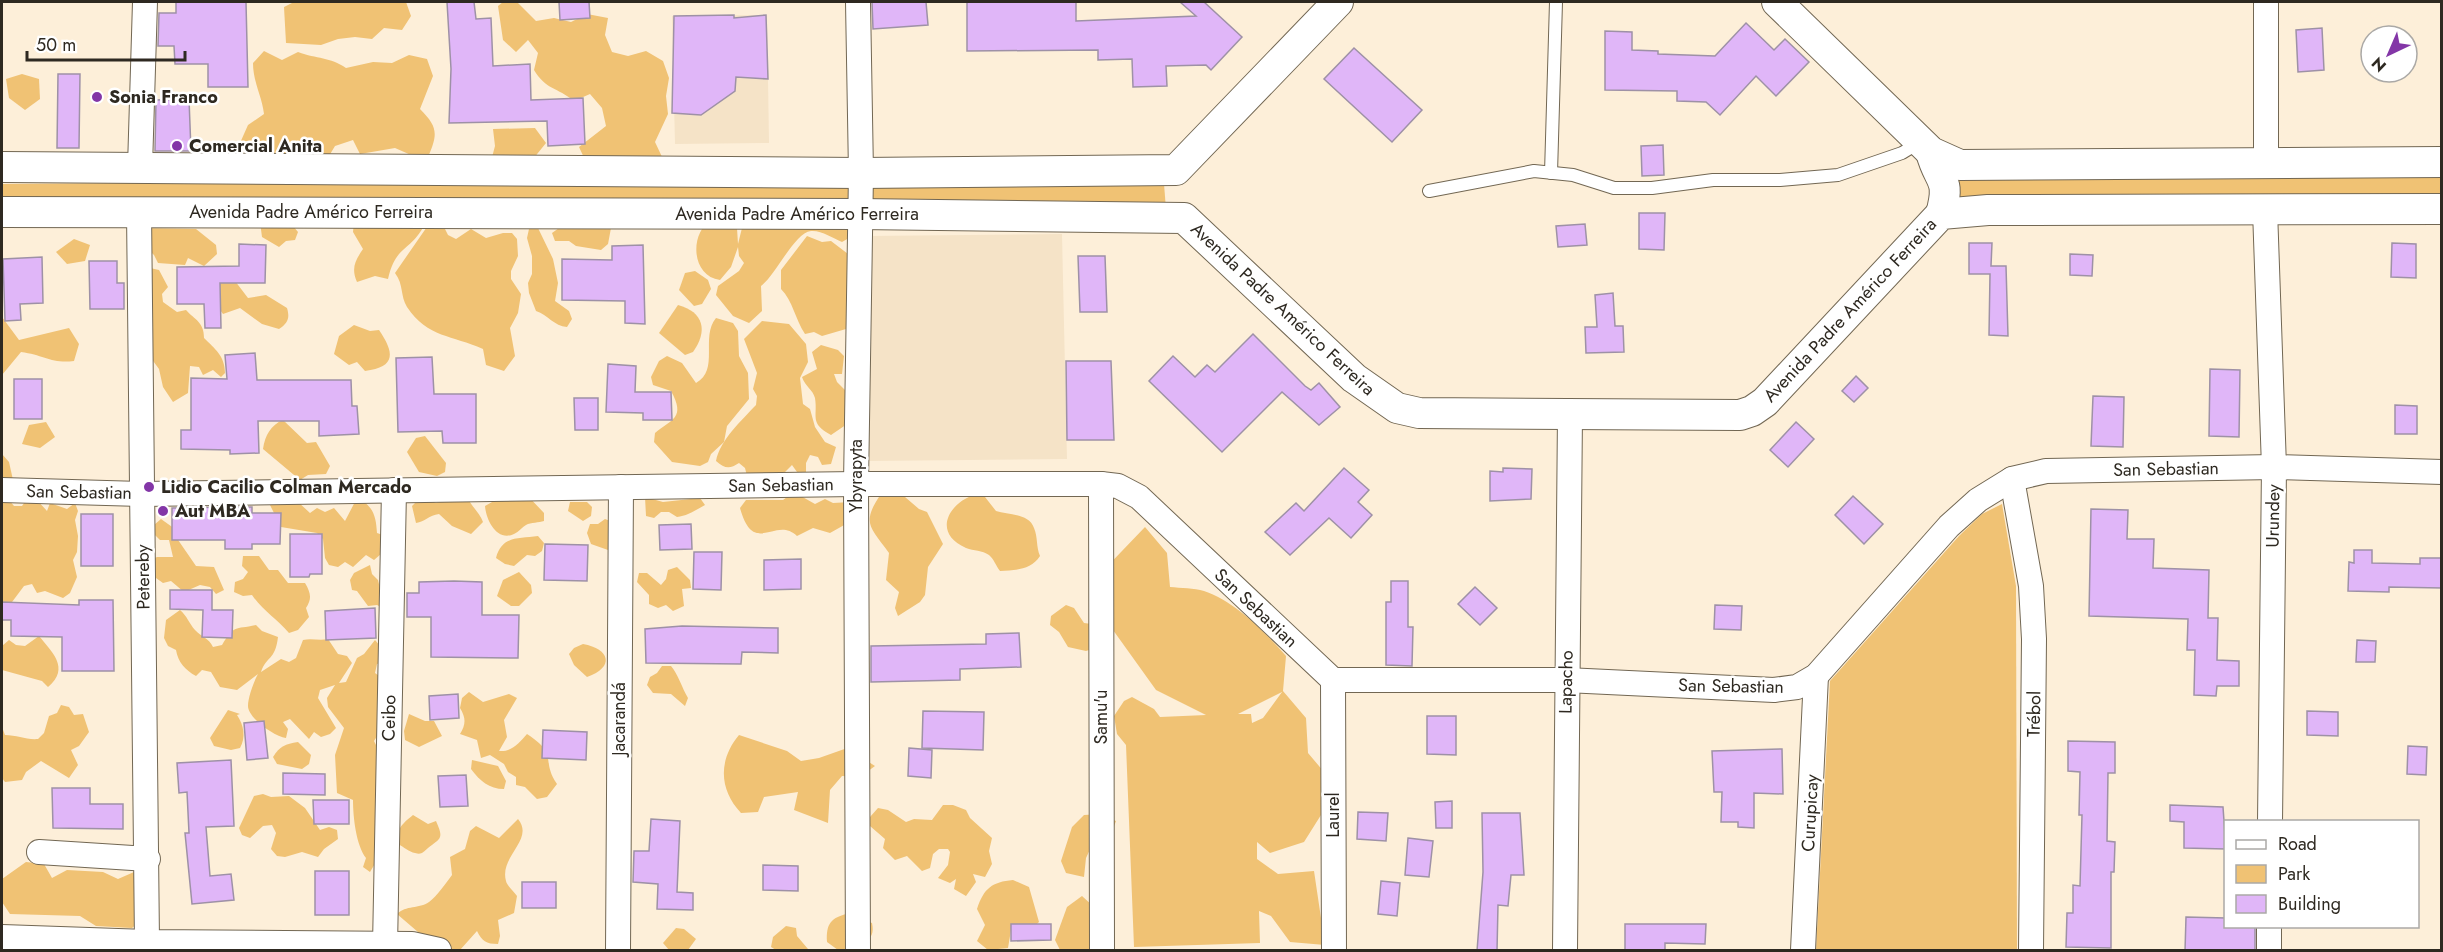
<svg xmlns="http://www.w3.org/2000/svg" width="2443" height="952" font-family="Jost,sans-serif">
<rect width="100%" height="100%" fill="#fdefd9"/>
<g fill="#f5e3c7">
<path d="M767 15 769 143 675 144 672 16Z"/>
<path d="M1062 234 1067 459 867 461 868 236Z"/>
</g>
<g fill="#f0c274" fill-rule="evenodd">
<path d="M294 2H406L411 16 402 30 384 28 372 39 355 37 338 39 321 45 286 43 284 7Z"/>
<path d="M503 2H517L536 21 554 18 571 22 587 14 608 18 605 35 612 52 628 56 646 51 663 61 669 78 666 96 668 114 655 142 663 159 586 162 579 147 606 126 602 108 590 94 574 101C557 87 546 90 534 70L538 53 528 40 516 52 503 40 498 6Z"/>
<path d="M264 51 282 60 298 52C317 59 330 57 346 68L373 62 392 63 409 55 427 59 433 76 420 109C438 127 438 134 428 157L411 155 395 148 360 154 353 140 335 146 326 161 272 167 240 143 248 125 264 114C262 96 253 82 253 63Z"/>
<path d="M22 74 39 79 40 99 25 110 9 98 6 79Z"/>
<path d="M535 128 546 143 525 169 491 161 495 146 493 129Z"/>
<path d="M2441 168V217L1963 216 1949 177Z"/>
<path d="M846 177 856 184 858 202 854 212 843 216 850 220 849 238 842 242C833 238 821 230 811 231 794 233 776 275 761 286L762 311 749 323 733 316 716 295 718 286 739 271 744 263 739 256 738 247 731 267 720 280C691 276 689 233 712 219L737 228 738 244 742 228 748 222 792 223 799 218 817 220 841 215 601 218 611 228 608 244 601 250 576 246 569 241H555L552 233 559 228 563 218 423 220 425 224C410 253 396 244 388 279L375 276 357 282C351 268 355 261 363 249L353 232 354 221H289L298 232 295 240 286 241 279 247 262 237 260 222 2 225V184Z"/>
<path d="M866 183 1164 184 1166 209H872Z"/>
<path d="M431 221 436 228 444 227 448 235 456 239 471 229 486 238 503 233H512L517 239 518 256 511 271V279L521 294 518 313 510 328 515 356 504 371 486 365 483 349C452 335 428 338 407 307 400 296 404 285 395 273Z"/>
<path d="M142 228 196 229 216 245 217 254 204 266 188 258 185 265 158 263 154 255 141 242Z"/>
<path d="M538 228 553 259 558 283 555 301 569 311 572 319 567 327C554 326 548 315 536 311L529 293 528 283 532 274V256L527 238 529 229Z"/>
<path d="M807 236 822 242 831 241 852 257 846 329 822 336 814 332 805 334C795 319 793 301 781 289V270Z"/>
<path d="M74 239 90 245 85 261 67 264 56 252Z"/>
<path d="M150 268 159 270 168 287 162 294 163 302 177 312 186 310C195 320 204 322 204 338 215 349 225 356 225 373L221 377 213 370 203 375 199 367 190 366 188 393 173 402 163 387 159 369 148 354Z"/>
<path d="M217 270 232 277 248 298 266 295 287 308C290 318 288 323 279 329L262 324 240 308 223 314 212 299Z"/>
<path d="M695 271 708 280 711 289 702 304 694 306 679 290 685 273Z"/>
<path d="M678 305C704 312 708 331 693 352L685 355 659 333Z"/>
<path d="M2 317 19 340 69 328 79 344 74 361C52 364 44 355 21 352L2 375Z"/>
<path d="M716 318 733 323 738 331 739 356 748 373 749 399 727 426 724 442 711 454 708 462 700 466 672 462 654 442 655 433C672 419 686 418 671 391L653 385 651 377 659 361 667 356 682 363 696 383C720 370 700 337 716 318Z"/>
<path d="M762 321 789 324 806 344 808 362 800 378 803 404 810 409 815 427 825 442 836 447 831 464 822 465 818 457 810 455 806 463V472H797L792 465 780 477 772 473 747 476 745 468 739 463C730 469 725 469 716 461 720 440 742 420 756 405L757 396 753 389 757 373 744 339Z"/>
<path d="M354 325 370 331 379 330C394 352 397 367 365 371L357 362 349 365 334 354 339 336Z"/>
<path d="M821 345 838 350 844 356 842 374H834L837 382 849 394 853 420 831 435C809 423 818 417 815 398 813 390 805 386 802 377L817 369 812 352Z"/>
<path d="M283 420 307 443 316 442 330 466 326 474 308 475 300 480 263 449C265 435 271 425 283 420Z"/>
<path d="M46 422 55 437 40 448 22 444 29 425Z"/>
<path d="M425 436 446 463 445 472 437 476 419 472 407 452 416 438Z"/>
<path d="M2 454 9 462 13 480H2Z"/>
<path d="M898 491 919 509 927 512 943 544 928 567 925 595 920 602 898 616 895 608 899 592 886 580 889 553C870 527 861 523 881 494Z"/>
<path d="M508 493 526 494 544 513V521C539 523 531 522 526 525 522 527 519 532 514 534 497 542 486 520 485 506Z"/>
<path d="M466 494C470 506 479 511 483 522L471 534 452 526 439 514C429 515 425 522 416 523L412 506 419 499H427L436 503Z"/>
<path d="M976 494 985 497 996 511C1008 515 1029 513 1034 528 1038 537 1036 547 1040 556 1031 570 1016 570 1000 571 996 566 994 559 989 555 982 550 974 551 966 548 932 533 948 503 976 494Z"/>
<path d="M790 495H799L815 504 825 499 833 503 851 502 846 524 830 533 813 528 797 536C775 515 754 558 740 508L746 500H783Z"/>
<path d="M645 497 663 502 700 498 705 505C696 510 687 516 677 517L669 512H661L654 518 646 516Z"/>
<path d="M357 498C374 506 376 517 377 533L386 536 381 554 374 560 366 555 353 567 345 562 338 567 329 565 325 558 323 539 317 533 281 527 269 503 297 501 310 513 317 508 325 512 334 508 345 521Z"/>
<path d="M8 499 14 506H22L27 499H36L47 511 50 503 67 509 75 503 78 511 75 520 78 536 77 552 73 560 77 577 70 593 63 598 45 591 37 593 32 584 24 586 9 606 2 603V502Z"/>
<path d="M570 502H587L592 507 591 516 583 521 568 511Z"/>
<path d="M2002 504 2016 586 2017 950H1816L1830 681 1959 536 1982 514Z"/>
<path d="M161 519 175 529 176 537 196 566 214 567 224 590 216 594 210 587 200 585 184 592 171 581 163 583 156 578 149 561 157 557H173L169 540H160L154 534V525Z"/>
<path d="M605 519 613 522 614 545 608 550 591 544 587 533 590 524H598Z"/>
<path d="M1145 527 1167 553 1170 587C1181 588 1194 588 1204 591 1236 602 1264 631 1286 656L1283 691 1306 718 1308 753 1330 779 1321 815 1304 842 1270 853 1257 842V859L1278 874 1314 871 1325 945 1290 942 1271 916 1259 911 1260 943 1134 947 1126 745 1117 734 1114 716 1124 701 1132 697 1154 709 1160 717 1206 715 1156 690 1113 630 1098 576ZM1282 692 1263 718 1252 723 1251 714H1238Z"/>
<path d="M538 536 544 543 542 551 535 556 527 555 514 566 505 564 496 558C502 535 519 539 538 536Z"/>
<path d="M243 556H259L269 570H278L288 583H305C311 593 312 599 306 608L309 617 298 630 289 633C277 619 262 610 252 595L243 596 234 592 235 582 243 579 248 572 242 566Z"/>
<path d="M370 565 372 574 378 580 385 609 377 605 368 606 357 591 352 590 350 580 354 573Z"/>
<path d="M677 567 690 580 691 588 682 589 684 606 673 611 666 605 658 608 649 604V595L637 582 639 573H647L661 585 666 579 668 570Z"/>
<path d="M519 572 531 585 532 593 519 606H511L497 596 503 580Z"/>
<path d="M1066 605 1074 608 1084 623 1092 624 1095 648 1086 651 1068 647 1059 632 1050 625 1051 616Z"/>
<path d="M180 610C187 616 189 623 195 630 201 637 209 638 213 647L222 645C235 624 234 630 256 625L262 631 278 637C275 661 267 655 261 672L281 659 289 662 296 658 303 640C312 638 319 641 328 639L338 654 347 656 352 663 339 683 346 682 357 658 364 654 375 640 386 653 385 662 377 664 375 673 382 678 383 727 374 741 378 749 381 813 375 820 379 857 370 872 363 867 366 858C356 845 353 817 353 800L337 793 335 755 344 728 328 707 327 698 335 685 320 690 318 698 336 728 330 734 321 737 314 732 309 739 290 719 283 722 288 729 286 738C274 736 248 718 248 706 248 697 254 681 258 674L237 690 220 687 211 672 202 670 196 676C185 670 178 662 176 650L168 646 164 638 166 620Z"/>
<path d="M39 636C51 651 71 668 48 687L42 681 2 670V646L9 640 16 645 25 646Z"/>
<path d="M583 644C610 649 615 667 587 677L574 665 569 654 574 648Z"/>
<path d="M662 666H671C678 674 682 688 688 698L685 706 671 694 653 693 647 685 650 677 657 673Z"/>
<path d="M469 692 483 702 509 694 517 698 504 720 507 737 499 751C512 752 519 743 527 734 560 756 540 759 557 784L547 797 537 799 525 787 516 785V777L508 772 504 764 490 755 481 758 477 740 460 734C466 724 466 718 460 708L462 698Z"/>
<path d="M61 705 69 707 74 715 83 714 89 732 79 746 71 750 78 765 69 778 41 761 26 772 22 780 5 782 2 778V727L5 735C17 735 26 740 38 739L44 733 49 716 57 713Z"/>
<path d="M228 710 240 714 237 715C244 725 246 738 240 748L231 750 214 746 210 738Z"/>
<path d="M409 714 425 721H434L442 736 419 747 405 740 404 731Z"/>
<path d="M739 735 787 751 801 761 819 758 853 746 864 759 875 766 860 777 842 776 830 790 828 823 794 810 798 792 764 797 758 812 741 813C719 790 718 760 739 735Z"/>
<path d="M298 742 311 755 309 764 302 769 277 764 273 757C280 746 285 744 298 742Z"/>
<path d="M472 760 498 766 506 781 504 789C489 789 480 781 471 769Z"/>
<path d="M263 794 271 797 289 796 305 808 320 830 329 827 337 830 338 839 324 849 318 857 302 852 285 857 277 856 271 849 276 833 272 825 263 826 250 838 242 835 239 828 254 796Z"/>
<path d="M943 805H953L966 810 970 818 992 838 989 851 992 864 985 877 973 874 976 882 966 896 954 889 956 879 950 883 938 878 948 865 950 852 948 849H939L933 854 930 868 922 871 907 856 895 860 883 848 885 839 870 826V817L878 808 888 810 906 822 914 819 932 820Z"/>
<path d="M1101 814 1116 821 1110 837 1093 843 1086 858 1084 877 1066 873 1061 861 1072 827 1084 815Z"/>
<path d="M413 815 428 824 436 821C444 839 441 838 428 848 423 852 422 855 415 853 409 852 404 847 398 844 395 830 402 824 413 815Z"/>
<path d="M518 819C535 840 499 856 506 881 507 886 514 891 517 896L514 913 498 920 500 936 498 944C486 944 482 941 477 931L460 950H439L397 914C406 905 419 909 429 902 437 896 446 883 452 875L450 857 465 849 470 831 476 826 499 838Z"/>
<path d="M26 862 44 864 52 878 67 870 103 872 118 879 134 872 144 918 132 928 96 926 80 916 10 914 2 902V879Z"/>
<path d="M1013 880 1029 887 1039 922 1027 933 1011 930 1008 948 988 950 977 941 985 925 977 909C984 888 992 882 1013 880Z"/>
<path d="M1082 896 1094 907 1096 947 1085 950H1060L1055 940 1067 907Z"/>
<path d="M849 913 872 923C874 933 872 938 863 944V950H838L827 942C826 923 831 918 849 913Z"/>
<path d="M786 926 796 928 797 936 808 949 776 950 771 947 773 937Z"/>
<path d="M676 928 684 929 696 939 688 950H669L663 943Z"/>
</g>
<g fill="#e0b6f8" stroke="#9e91a6" stroke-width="1.5">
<path d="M176 2H246L248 87H208V64H175L174 46H158L159 13H176Z"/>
<path d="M447 2H474L476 19 491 18 493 66 530 64 531 100 583 98 585 144 548 146 547 121 449 123 451 69Z"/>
<path d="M559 2H589L590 18 560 20Z"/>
<path d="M872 2H926L928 25 873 29Z"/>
<path d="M967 2H1076V21L1196 16 1180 2H1204L1242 37 1211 70 1206 65 1166 66 1167 86 1133 87 1132 59 1098 60V50L967 51Z"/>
<path d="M734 15V18L766 15 768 79 736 77 735 91 701 115 672 113 674 16Z"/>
<path d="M1746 23 1774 50 1785 39 1809 62 1776 96 1756 76 1720 115 1706 102 1677 101V91L1605 90V31L1632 32V50L1658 51V54L1715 56Z"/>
<path d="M2322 28 2324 70 2298 72 2296 30Z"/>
<path d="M1354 48 1422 110 1392 142 1324 79Z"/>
<path d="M58 74H80L79 148H57Z"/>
<path d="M189 99 191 151H155L156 100Z"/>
<path d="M1663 145 1664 175 1642 176 1641 146Z"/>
<path d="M1639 213H1665L1664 250 1639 249Z"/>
<path d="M1585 224 1587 245 1558 247 1556 226Z"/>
<path d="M1969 243H1992L1991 266H2006L2008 336 1989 335 1990 274H1969Z"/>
<path d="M2392 243 2416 244V278L2391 277Z"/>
<path d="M239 244 266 245 265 283H220L221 328H205L204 304H177V267L239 266Z"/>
<path d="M643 245 645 324 625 323V301L562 300V259L612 260V246Z"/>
<path d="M2070 254 2093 255 2092 276 2070 275Z"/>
<path d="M1078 256H1105L1107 312H1080Z"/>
<path d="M42 257 43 303 20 304 21 320 5 321 3 259Z"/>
<path d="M89 261H117V283H124V309H90Z"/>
<path d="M1613 293 1615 326H1623L1624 352 1586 353 1585 327H1597L1595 295Z"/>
<path d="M1253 334 1305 386 1311 390 1319 383 1340 407 1319 425 1282 392 1222 452 1149 381 1173 356 1195 377 1207 365 1215 372Z"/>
<path d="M255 353 257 380H351L352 406H357L359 434 319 436V421H258L259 453 230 454V450L181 449V430H191V378L227 379 225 355Z"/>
<path d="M432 357 434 394H476V443H443L442 431 398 432 396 358Z"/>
<path d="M1066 361H1111L1114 440H1067Z"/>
<path d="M608 364 636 366 635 392H671L672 420H643V413L606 412Z"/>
<path d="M2210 369 2240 370 2239 437 2209 436Z"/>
<path d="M1856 376 1868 388 1854 402 1842 391Z"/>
<rect x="14" y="379" width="28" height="40"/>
<path d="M2093 396 2124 397 2123 447 2091 446Z"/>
<path d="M574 398H598V430H575Z"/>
<path d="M2395 405 2417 406V434H2395Z"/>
<path d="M1796 422 1814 439 1788 467 1770 450Z"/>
<path d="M1344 468 1369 490 1358 502 1372 515 1351 538 1329 518 1290 555 1265 532 1296 503 1304 511Z"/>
<path d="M1503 468 1532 469 1531 499 1490 501V471L1503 472Z"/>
<path d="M1853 496 1883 524 1864 544 1835 515Z"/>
<path d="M231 507H252V513H281L280 544H252V549H225V540H172V508Z"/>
<path d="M2091 509 2128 510 2127 539H2154L2153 568 2209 570 2208 618H2218L2217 660 2239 661V686H2217L2216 696 2194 695 2195 650H2187L2188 619 2089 616Z"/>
<rect x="81" y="514" width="32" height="52"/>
<path d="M691 524 692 549 660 550 659 525Z"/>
<path d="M290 534H322V574H310L309 577H290Z"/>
<path d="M545 544 588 545 587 581 544 580Z"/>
<path d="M2354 550H2372V563L2420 564V558H2442V588L2389 587V592L2348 591 2349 562 2354 563Z"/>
<path d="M694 552H722L721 590 693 589Z"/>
<path d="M801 559V589L764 590V560Z"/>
<path d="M454 581 482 582V615H519L518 658 431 657V617H407V593H419V582Z"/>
<path d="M1391 581H1408V627H1413L1412 666 1386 665V602H1391Z"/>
<path d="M1475 587 1497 608 1480 625 1458 604Z"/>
<path d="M170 590H212V610H233L232 638 202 637 203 610 170 609Z"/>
<path d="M79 600H113L114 671H62V637L11 636V620H2V602L79 605Z"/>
<path d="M1715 605 1742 606 1741 630 1714 629Z"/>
<path d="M375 608 376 638 326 640 325 611Z"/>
<path d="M682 626 778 628V653L742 652 741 664 646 663 645 629Z"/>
<path d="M1019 633 1021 667 960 669V680L871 682V646L986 644V634Z"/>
<path d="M2357 640 2376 641 2375 662H2356Z"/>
<path d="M458 694 459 718 430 720 429 696Z"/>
<path d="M923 711 984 712 983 750 922 748Z"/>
<path d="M2307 711 2338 712V736L2307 735Z"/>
<path d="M1427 716H1456V755L1427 754Z"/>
<path d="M264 721 268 758 247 760 244 723Z"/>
<path d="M543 730 587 732 586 760 542 758Z"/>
<path d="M2068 741 2115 742V773H2108L2107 841 2115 842 2114 872H2111V948L2066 947 2067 913H2073V885L2080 886 2082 815H2079L2080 772 2068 771Z"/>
<path d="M2408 746 2427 747 2426 775 2407 774Z"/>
<path d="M909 748 932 750 931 778 908 776Z"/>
<path d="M1782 749 1783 794 1754 793V828L1738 827V822H1721L1722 792H1714L1712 751Z"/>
<path d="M231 760 234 826 206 827 210 876 231 874 234 900 192 904 185 833H189L187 792 179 793 177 763Z"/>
<path d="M283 773 325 774V795L283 794Z"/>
<path d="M466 775 468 806 440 807 438 776Z"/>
<path d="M52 788H90V804H123V829L53 828Z"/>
<path d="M313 800H349V824H314Z"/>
<path d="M1452 801V828H1436L1435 802Z"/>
<path d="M2170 805 2223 807 2226 849 2184 848V822L2170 821Z"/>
<path d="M1358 812 1388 813 1386 841 1357 839Z"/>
<path d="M1482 813H1520L1524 875H1511L1508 906 1498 905 1497 951H1477L1483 872Z"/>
<path d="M651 819 680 821 677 892 693 893V910L657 909 658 884 633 882 634 851H649Z"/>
<path d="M1408 838 1433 841 1429 877 1405 875Z"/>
<path d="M763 865 798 866V891L763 890Z"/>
<rect x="315" y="871" width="34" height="44"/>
<path d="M1381 881 1400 883 1397 916 1378 914Z"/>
<rect x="522" y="882" width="34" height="26"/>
<path d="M2186 917 2226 918V927H2255V951H2185Z"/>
<path d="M1011 924H1051V940L1011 941Z"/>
<path d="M1625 924H1706L1705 944 1665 943V951H1625Z"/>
</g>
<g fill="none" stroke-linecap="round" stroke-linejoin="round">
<defs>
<g id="service">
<path d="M1551 173 1556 2"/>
<path d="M1429 191 1534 171 1573 175 1614 188H1652L1713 180H1780L1838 175 1902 153 1920 142"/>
</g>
<g id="minor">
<path d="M858 2 861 173 856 484 858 950"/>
<path d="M2266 2V163"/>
<path d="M140 167 145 2"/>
<path d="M2265 210 2274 467 2270 822"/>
<path d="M139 212 147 942"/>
<path d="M2012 479 2031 586 2034 639 2031 950"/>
<path d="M1101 484 1102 950"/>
<path d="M2 490 141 494 856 484H1101L1118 486 1139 497 1333 680H1566L1774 690 1797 687 1816 676 1949 526 1978 500 2012 479 2046 471 2274 467 2442 472"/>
<path d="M1333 680 1334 950"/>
<path d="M39 852 148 859"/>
<path d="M2269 926V950"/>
<path d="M2 937 147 942 412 944 439 950"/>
<path d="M385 946 394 490"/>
<path d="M618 950 621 487"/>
<path d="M1565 950 1570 414"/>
<path d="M1803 950 1816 676"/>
</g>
<g id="tertiary">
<path d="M1777 2 1931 152 1960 165 2442 162"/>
<path d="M1931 152C1939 183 1951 177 1941 214"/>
<path d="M2 167 861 173 1176 170 1338 2"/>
<path d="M2 212 859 214 1184 218 1354 378 1397 408 1419 413 1740 415 1752 411 1765 402 1941 214 1988 210 2442 209"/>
</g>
</defs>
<use href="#service" stroke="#726753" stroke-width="14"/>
<use href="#minor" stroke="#726753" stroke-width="26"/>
<use href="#tertiary" stroke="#726753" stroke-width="32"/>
<use href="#service" stroke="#fff" stroke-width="12"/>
<use href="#minor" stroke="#fff" stroke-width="24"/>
<use href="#tertiary" stroke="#fff" stroke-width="30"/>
</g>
<g fill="#8336a7" stroke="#fff" stroke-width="2">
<circle cx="97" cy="97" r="6"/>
<circle cx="177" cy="146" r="6"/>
<circle cx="149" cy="487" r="6"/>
<circle cx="163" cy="511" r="6"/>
</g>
<g text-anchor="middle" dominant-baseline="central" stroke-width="5" stroke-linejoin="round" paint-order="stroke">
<g font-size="18" font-weight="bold" fill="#2e2921" stroke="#fff" text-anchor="start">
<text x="109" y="97">Sonia Franco</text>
<text x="189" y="146">Comercial Anita</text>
<text x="161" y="487">Lidio Cacilio Colman Mercado</text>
<text x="175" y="511">Aut MBA</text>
</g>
<g font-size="18" fill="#2e2921" stroke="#fff">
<text x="311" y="212">Avenida Padre Américo Ferreira</text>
<text x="797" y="214">Avenida Padre Américo Ferreira</text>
<text transform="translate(1283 309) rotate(43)">Avenida Padre Américo Ferreira</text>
<text transform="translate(1850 310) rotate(-47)">Avenida Padre Américo Ferreira</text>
<text transform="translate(2166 469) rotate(-1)">San Sebastian</text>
<text transform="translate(856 476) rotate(-90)">Ybyrapyta</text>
<text transform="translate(781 485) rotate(-1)">San Sebastian</text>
<text transform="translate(79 492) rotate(1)">San Sebastian</text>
<text transform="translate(2273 516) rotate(-89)">Urundey</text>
<text transform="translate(143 577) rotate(-91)">Petereby</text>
<text transform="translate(1256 608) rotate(43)">San Sebastian</text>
<text transform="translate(1566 682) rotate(-89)">Lapacho</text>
<text transform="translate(1731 686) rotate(1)">San Sebastian</text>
<text transform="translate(2034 714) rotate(-89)">Trébol</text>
<text transform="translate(1101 717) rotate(-90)">Samu'u</text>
<text transform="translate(389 718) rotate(-89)">Ceibo</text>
<text transform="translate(619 719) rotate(-90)">Jacarandá</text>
<text transform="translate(1810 813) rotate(-87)">Curupicay</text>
<text transform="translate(1333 815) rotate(-90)">Laurel</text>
</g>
</g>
<rect width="2443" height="952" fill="none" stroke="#2e2921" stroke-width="6"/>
<rect x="2224" y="820" width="195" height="108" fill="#ffffff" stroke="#aba9a6" stroke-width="1.5"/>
<rect x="2236" y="840" width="30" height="9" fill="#ffffff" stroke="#aba9a6" stroke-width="1.5"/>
<text x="2278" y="850" font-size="18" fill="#2e2921">Road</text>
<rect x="2236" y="865" width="30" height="18" fill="#f0c274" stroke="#aba9a6" stroke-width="1.5"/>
<text x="2278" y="880" font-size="18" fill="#2e2921">Park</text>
<rect x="2236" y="895" width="30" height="18" fill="#e0b6f8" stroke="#aba9a6" stroke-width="1.5"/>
<text x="2278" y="910" font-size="18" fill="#2e2921">Building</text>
<g transform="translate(2389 54) rotate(224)"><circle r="28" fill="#ffffff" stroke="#aba9a6" stroke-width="1.5"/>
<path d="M0-4.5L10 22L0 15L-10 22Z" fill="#8336a7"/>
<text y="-9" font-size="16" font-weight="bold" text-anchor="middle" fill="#2e2921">N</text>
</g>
<path d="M27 51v9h158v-9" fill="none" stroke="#2e2921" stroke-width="3"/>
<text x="36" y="51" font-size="18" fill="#2e2921" stroke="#ffffff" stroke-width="4.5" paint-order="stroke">50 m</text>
</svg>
